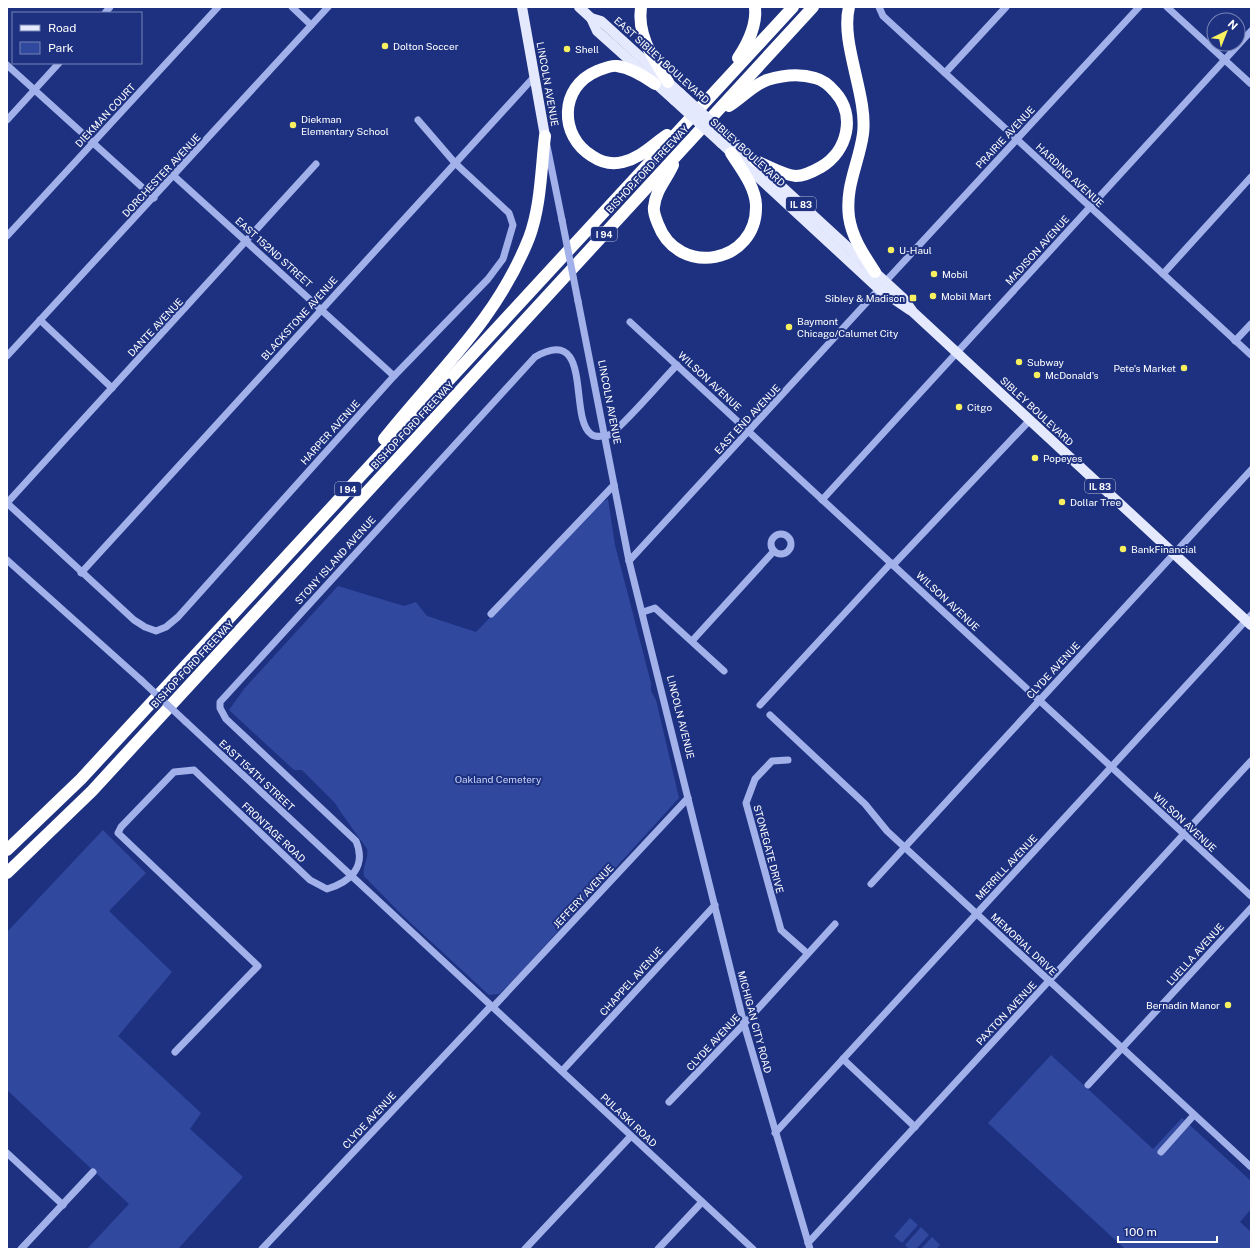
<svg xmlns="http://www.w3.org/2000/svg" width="1258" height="1256" font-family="'Public Sans',sans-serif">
<rect width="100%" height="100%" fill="#1d3180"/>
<g fill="#31489f">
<path d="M608 499 615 545 651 683V691L656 700 679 798 518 975 499 994 489 995 401 914 364 876C362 866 369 859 367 849L340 811 335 803 302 770H294L229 710 244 689 338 586 404 606 416 602 427 616 476 632 600 503Z"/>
<path d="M103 830 146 873 109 911 172 972 118 1036 201 1113 190 1129 243 1177 178 1249H87L129 1204 7 1090V932Z"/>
<path d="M1051 1055 1153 1149 1182 1118 1251 1181V1209L1240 1222 1251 1232V1249H1125L988 1123Z"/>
<path d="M910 1218 918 1225 902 1243 894 1236Z"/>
<path d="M921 1227 929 1235 916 1249H909L905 1245Z"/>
<path d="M932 1237 940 1245 936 1249H921Z"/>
</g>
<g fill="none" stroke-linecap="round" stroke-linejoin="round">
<g stroke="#a2b1e9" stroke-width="7">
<path d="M292 7 311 25"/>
<path d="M879 7 883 16 1251 355"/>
<path d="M1167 7 1251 84"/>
<path d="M105 13 110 7"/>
<path d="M7 65 154 198"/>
<path d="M945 73 1006 7"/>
<path d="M7 120 59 63"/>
<path d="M547 146 562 220"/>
<path d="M174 176 394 376"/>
<path d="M7 236 218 7"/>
<path d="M1163 274 1251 177"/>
<path d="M885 282 1139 7"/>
<path d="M578 301 629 561 744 1024 810 1249"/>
<path d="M40 320 112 388"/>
<path d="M630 322 1251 896"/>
<path d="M1235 341 1251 324"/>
<path d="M7 356 328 7"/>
<path d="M822 500 1251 31"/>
<path d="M7 503 134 620 145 627 156 631 166 627 178 617 394 376 488 279 503 259 513 225 509 213 455 163 418 120"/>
<path d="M7 503 316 164"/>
<circle cx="781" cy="544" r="10"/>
<path d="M7 560 141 680"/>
<path d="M629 561 879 289"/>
<path d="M893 565 1030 420"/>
<path d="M81 573 534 77"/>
<path d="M643 612 655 608 724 671"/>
<path d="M491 614 614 485"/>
<path d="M692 641 774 551"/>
<path d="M760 705 891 563"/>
<path d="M770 715 865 804 887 831 1251 1167"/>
<path d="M186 722 753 1249"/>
<path d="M788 760 772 761 755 779 746 803 781 930 807 953"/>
<path d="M871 884 1251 470"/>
<path d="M493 1007 688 798"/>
<path d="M175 1052 258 966 118 833 121 827 174 772 194 770 310 880 327 889C350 882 367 867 356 841L226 719 220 708V702L535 357C594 323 568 418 591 434 595 438 603 436 609 435 619 431 665 377 677 365"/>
<path d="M843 1059 915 1127"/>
<path d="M562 1071 715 905"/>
<path d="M1088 1085 1251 908"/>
<path d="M669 1102 744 1024 835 924"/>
<path d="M775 1133 1251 615"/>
<path d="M1161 1152 1194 1115"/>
<path d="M7 1153 63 1205"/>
<path d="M808 1243 1251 761"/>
<path d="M21 1249 93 1172"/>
<path d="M262 1249 491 1006"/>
<path d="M525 1249 631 1136"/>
<path d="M658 1249 702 1202"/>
</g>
<g stroke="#e5e9fe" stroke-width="10">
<path d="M522 7 545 136"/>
<path d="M579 7 591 18 601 21 680 93"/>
<path d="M591 18 597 31 674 100"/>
<path d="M727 136 903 298 913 312 1251 625"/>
<path d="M721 143 879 289 910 310"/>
</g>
<g stroke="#fff" stroke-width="12">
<path d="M641 7C637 36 653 58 668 82"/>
<path d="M849 7C840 43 868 96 863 134 859 163 845 186 849 217 852 238 864 255 875 272"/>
<path d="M738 58C748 43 757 26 755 7"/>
<path d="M655 84C644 76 631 68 617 66 610 65 603 69 597 71 559 87 559 136 592 156 601 162 612 165 623 162 642 157 652 145 667 135"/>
<path d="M729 106C742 98 753 85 767 80 783 75 799 73 815 78 823 80 830 86 835 92 856 115 848 151 821 167 814 171 804 176 796 176 782 175 768 165 755 161"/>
<path d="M673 165C667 179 655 191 654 207 653 212 656 219 658 224 678 278 758 264 756 205 755 186 741 169 731 153"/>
<path d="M384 439C438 371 496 321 529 238 541 206 541 169 545 136"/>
<path d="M7 850 81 779 793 7"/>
<path d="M7 873 92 791 813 7"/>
</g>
<g stroke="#a2b1e9" stroke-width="7">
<path d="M562 220 578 301"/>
<path d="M141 680 186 722"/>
</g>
<g stroke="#e5e9fe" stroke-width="10">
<path d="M680 93 727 136"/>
<path d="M674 100 721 143"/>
</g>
</g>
<g fill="#f9f060" stroke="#1d3180" stroke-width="1.5">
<circle cx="385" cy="46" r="4"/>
<circle cx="567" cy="49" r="4"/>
<circle cx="293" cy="125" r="4"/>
<circle cx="891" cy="250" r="4"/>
<circle cx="934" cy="274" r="4"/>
<circle cx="933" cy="296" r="4"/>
<rect x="909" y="294" width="8" height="8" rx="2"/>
<circle cx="789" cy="327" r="4"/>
<circle cx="1019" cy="362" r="4"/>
<circle cx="1184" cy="368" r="4"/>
<circle cx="1037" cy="375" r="4"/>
<circle cx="959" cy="407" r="4"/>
<circle cx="1035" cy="458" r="4"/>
<circle cx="1062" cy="502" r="4"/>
<circle cx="1123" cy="549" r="4"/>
<circle cx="1228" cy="1005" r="4"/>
</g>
<g text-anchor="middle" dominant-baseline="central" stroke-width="4" stroke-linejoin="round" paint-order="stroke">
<g fill="#1d3180" stroke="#bbc1d9" stroke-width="1">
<rect x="786" y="197" width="30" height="14" rx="3"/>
<rect x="591" y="227" width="26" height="14" rx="3"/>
<rect x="1085" y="479" width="30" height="14" rx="3"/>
<rect x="335" y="482" width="26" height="14" rx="3"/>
</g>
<g font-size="9" font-weight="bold" fill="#fff">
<text x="801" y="204">IL 83</text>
<text x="604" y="234">I 94</text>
<text x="1100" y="486">IL 83</text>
<text x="348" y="489">I 94</text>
</g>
<g font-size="10" fill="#fff" stroke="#1d3180" text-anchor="start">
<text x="393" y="46">Dolton Soccer</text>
<text x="575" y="49">Shell</text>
<text x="301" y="119">Diekman<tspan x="301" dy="12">Elementary School</tspan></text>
<text x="899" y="250">U-Haul</text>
<text x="942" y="274">Mobil</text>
<text x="941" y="296">Mobil Mart</text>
<text x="905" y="298" text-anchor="end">Sibley &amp; Madison</text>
<text x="797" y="321">Baymont<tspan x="797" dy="12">Chicago/Calumet City</tspan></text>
<text x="1027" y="362">Subway</text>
<text x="1176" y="368" text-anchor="end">Pete's Market</text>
<text x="1045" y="375">McDonald's</text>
<text x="967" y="407">Citgo</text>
<text x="1043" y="458">Popeyes</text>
<text x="1070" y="502">Dollar Tree</text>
<text x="1131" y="549">BankFinancial</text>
<text x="1220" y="1005" text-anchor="end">Bernadin Manor</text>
</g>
<g font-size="10" fill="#fff" stroke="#1d3180">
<text transform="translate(662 60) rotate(42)">EAST SIBLEY BOULEVARD</text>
<text transform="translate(548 84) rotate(80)">LINCOLN AVENUE</text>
<text transform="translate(105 115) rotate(-47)">DIEKMAN COURT</text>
<text transform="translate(1005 137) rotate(-47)">PRAIRIE AVENUE</text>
<text transform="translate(748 152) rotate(42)">SIBLEY BOULEVARD</text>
<text transform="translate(647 169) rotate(-47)">BISHOP FORD FREEWAY</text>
<text transform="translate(161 175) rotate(-47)">DORCHESTER AVENUE</text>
<text transform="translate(1070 175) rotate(43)">HARDING AVENUE</text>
<text transform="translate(1037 250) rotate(-48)">MADISON AVENUE</text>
<text transform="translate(274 252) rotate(42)">EAST 152ND STREET</text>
<text transform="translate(299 318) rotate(-48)">BLACKSTONE AVENUE</text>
<text transform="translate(155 327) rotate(-47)">DANTE AVENUE</text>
<text transform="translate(710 381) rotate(43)">WILSON AVENUE</text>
<text transform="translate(610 402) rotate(79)">LINCOLN AVENUE</text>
<text transform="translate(1037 411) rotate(43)">SIBLEY BOULEVARD</text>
<text transform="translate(747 419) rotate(-47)">EAST END AVENUE</text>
<text transform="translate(412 425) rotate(-47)">BISHOP FORD FREEWAY</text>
<text transform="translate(330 432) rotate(-48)">HARPER AVENUE</text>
<text transform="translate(335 560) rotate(-48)">STONY ISLAND AVENUE</text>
<text transform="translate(948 601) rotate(43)">WILSON AVENUE</text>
<text transform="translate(192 664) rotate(-47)">BISHOP FORD FREEWAY</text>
<text transform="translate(1053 670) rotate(-47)">CLYDE AVENUE</text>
<text transform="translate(681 717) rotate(76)">LINCOLN AVENUE</text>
<text transform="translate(257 775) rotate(43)">EAST 154TH STREET</text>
<text transform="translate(1185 822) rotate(43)">WILSON AVENUE</text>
<text transform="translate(274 832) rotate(43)">FRONTAGE ROAD</text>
<text transform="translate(769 849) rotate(75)">STONEGATE DRIVE</text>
<text transform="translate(1006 867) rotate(-47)">MERRILL AVENUE</text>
<text transform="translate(583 896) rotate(-47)">JEFFERY AVENUE</text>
<text transform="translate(1024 944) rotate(43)">MEMORIAL DRIVE</text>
<text transform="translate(1195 954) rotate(-48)">LUELLA AVENUE</text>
<text transform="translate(631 981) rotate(-48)">CHAPPEL AVENUE</text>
<text transform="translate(1006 1013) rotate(-47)">PAXTON AVENUE</text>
<text transform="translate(755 1022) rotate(75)">MICHIGAN CITY ROAD</text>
<text transform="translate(713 1042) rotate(-47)">CLYDE AVENUE</text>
<text transform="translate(369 1120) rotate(-47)">CLYDE AVENUE</text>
<text transform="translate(629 1120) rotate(43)">PULASKI ROAD</text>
</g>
<g font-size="10" fill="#c6d1f7" stroke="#1d3180">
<text x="498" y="779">Oakland Cemetery</text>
</g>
</g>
<rect width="1258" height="1256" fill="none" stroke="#ffffff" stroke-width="16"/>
<rect x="12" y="12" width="130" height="52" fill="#1d3180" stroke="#7783b3"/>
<rect x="20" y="25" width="20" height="6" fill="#e5e9fe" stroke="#7783b3"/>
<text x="48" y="32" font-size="12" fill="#ffffff">Road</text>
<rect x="20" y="42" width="20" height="12" fill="#31489f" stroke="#7783b3"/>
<text x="48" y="52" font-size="12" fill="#ffffff">Park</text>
<g transform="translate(1226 32) rotate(43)"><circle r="19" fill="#1d3180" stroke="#7783b3"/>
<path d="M0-3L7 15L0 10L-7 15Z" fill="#f9f060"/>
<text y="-6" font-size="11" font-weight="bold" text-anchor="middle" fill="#ffffff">N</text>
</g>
<path d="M1118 1236v6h99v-6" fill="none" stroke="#ffffff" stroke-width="2"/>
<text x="1124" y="1236" font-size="12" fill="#ffffff" stroke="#1d3180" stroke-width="3" paint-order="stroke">100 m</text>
</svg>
